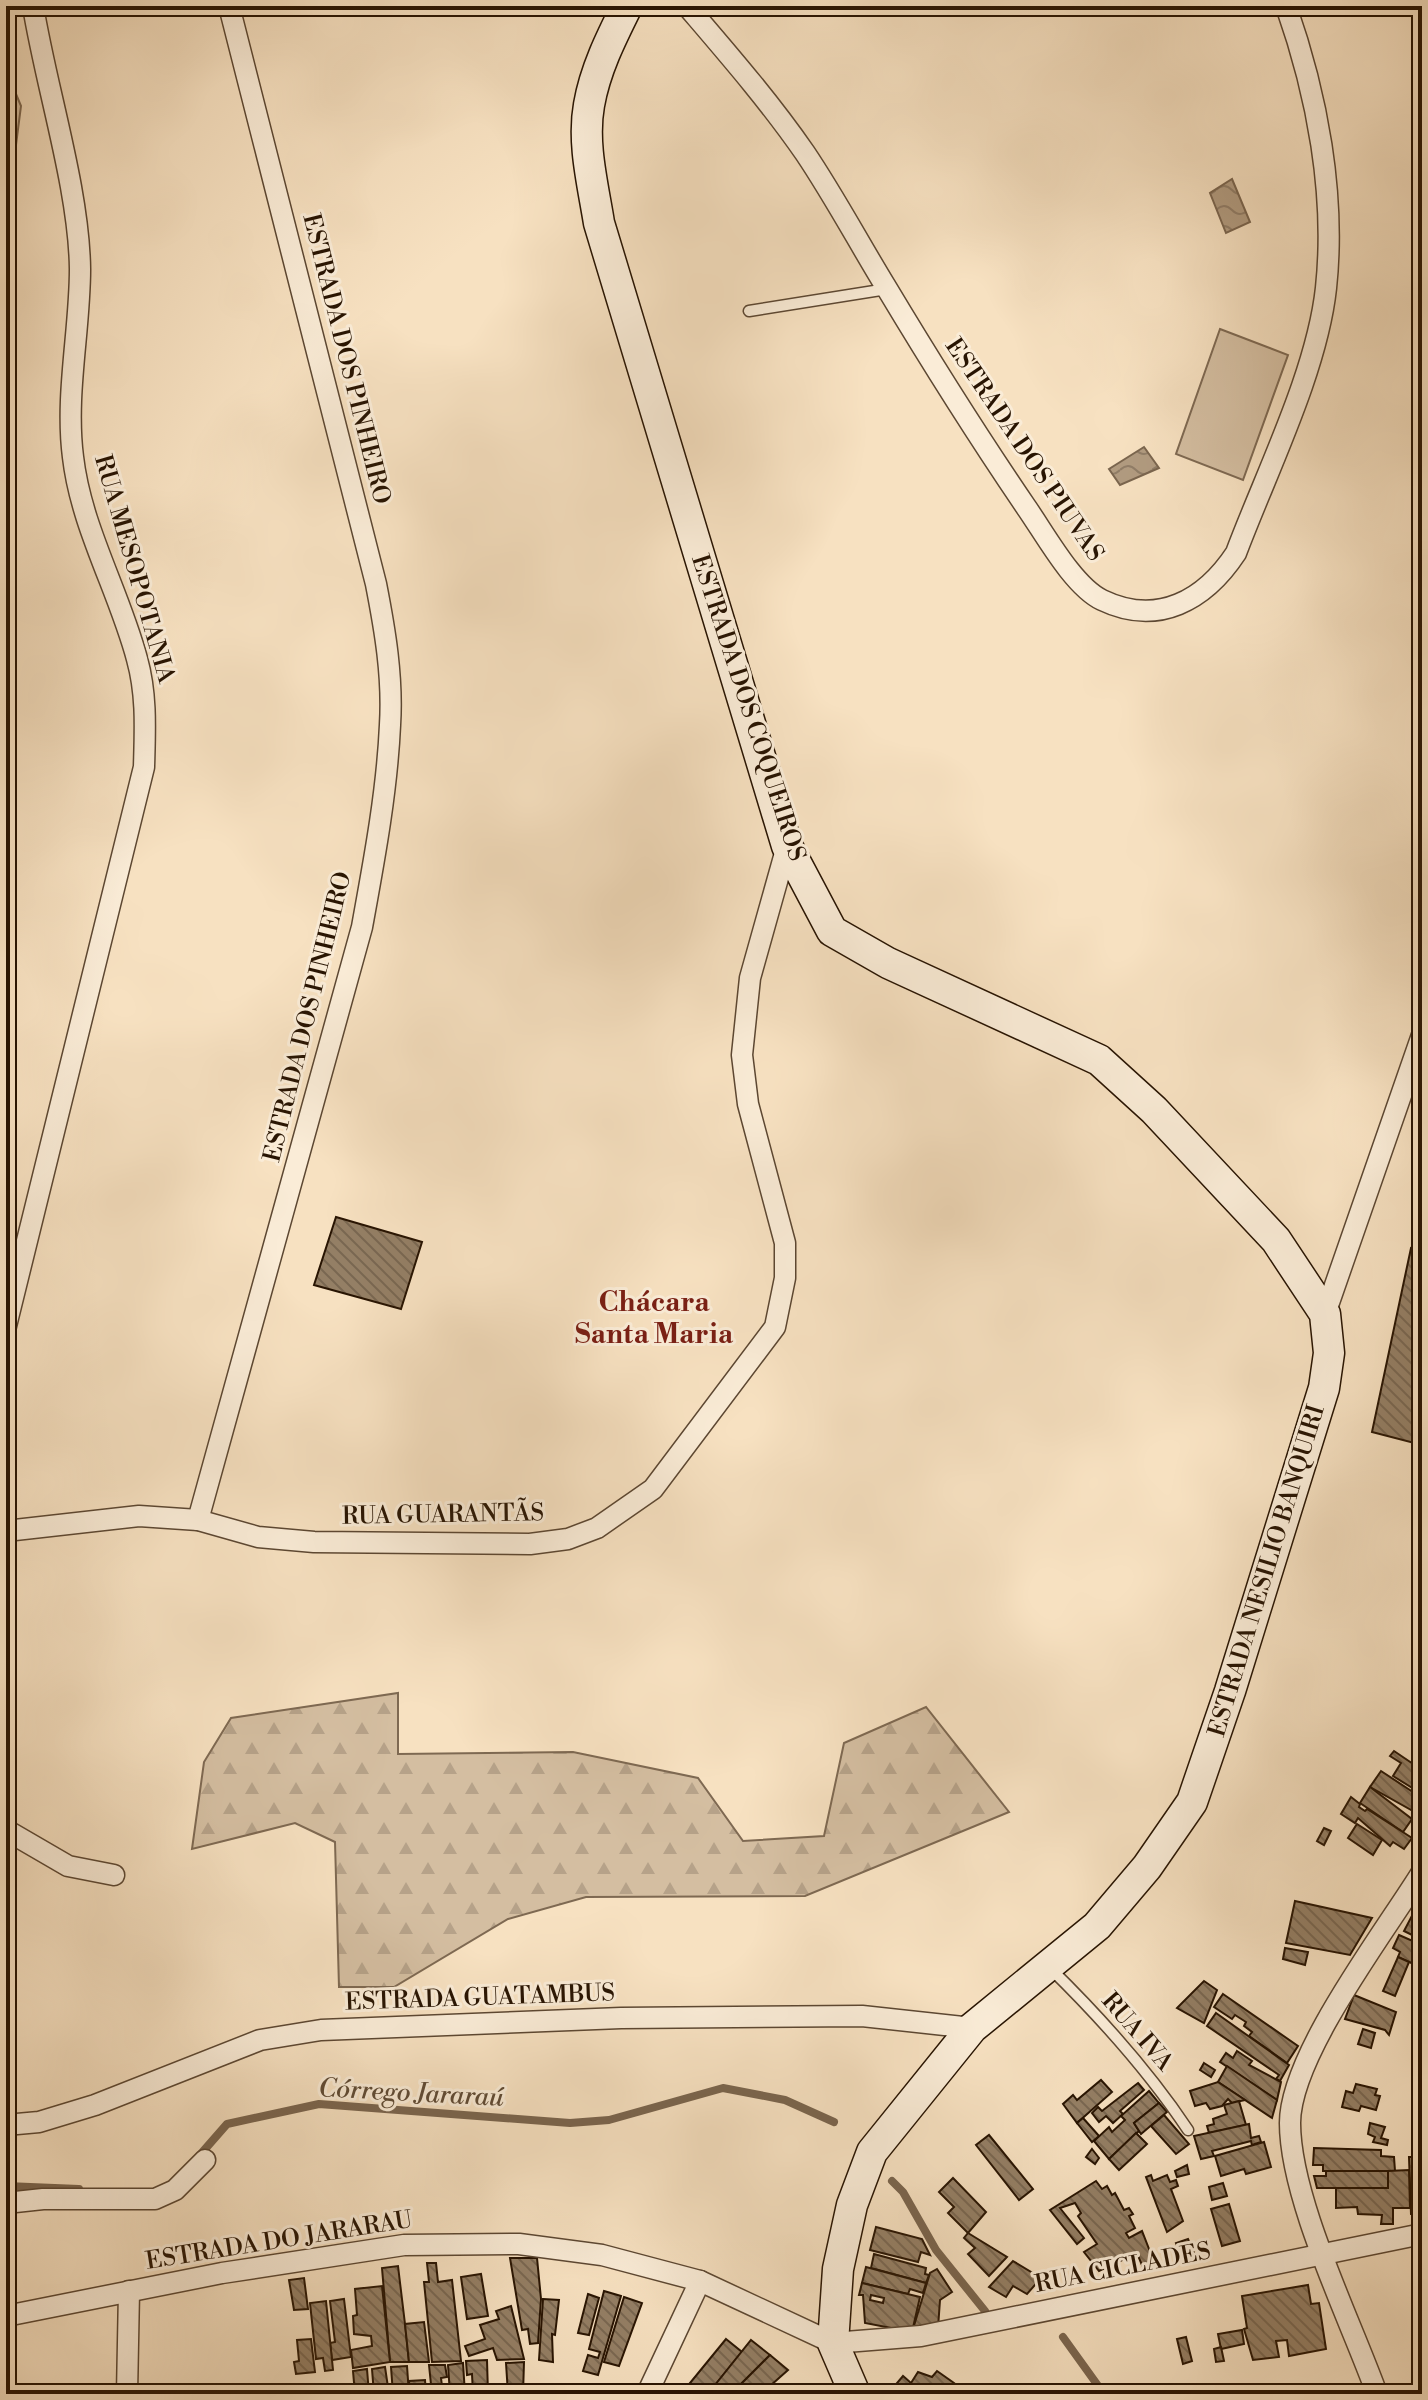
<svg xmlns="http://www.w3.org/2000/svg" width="1428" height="2400" font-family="'Libre Bodoni',serif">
<defs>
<pattern id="forest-firs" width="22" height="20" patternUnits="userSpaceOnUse" patternTransform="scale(2)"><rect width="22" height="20" fill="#d4bea1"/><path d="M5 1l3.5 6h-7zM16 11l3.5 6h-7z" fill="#b6a289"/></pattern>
<pattern id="water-waves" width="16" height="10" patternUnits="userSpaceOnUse" patternTransform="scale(2)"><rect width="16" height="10" fill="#b19b80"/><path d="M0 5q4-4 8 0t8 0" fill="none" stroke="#907d67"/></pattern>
<pattern id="building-back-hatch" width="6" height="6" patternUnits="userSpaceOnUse" patternTransform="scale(2)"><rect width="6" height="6" fill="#947f65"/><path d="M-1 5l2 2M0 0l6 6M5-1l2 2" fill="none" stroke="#796751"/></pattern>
</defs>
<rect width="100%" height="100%" fill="#f7e1c1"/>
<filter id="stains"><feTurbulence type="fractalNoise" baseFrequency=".0025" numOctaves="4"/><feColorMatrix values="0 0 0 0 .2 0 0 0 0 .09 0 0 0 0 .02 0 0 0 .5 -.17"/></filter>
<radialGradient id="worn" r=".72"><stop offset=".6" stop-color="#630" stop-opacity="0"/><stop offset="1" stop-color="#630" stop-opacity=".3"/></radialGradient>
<path fill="#d4bea1" stroke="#7e6952" stroke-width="2" d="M1220 329 1288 355 1243 480 1176 454Z"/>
<g fill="url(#forest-firs)" stroke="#7e6952" stroke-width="2">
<path d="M6 70 21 106 6 223Z"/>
<path d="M398 1693V1754L573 1752 698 1778 743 1841 824 1836 844 1743 926 1707 1009 1812 805 1896 586 1897 508 1919 394 1987H339L335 1842 295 1823 192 1849 204 1762 231 1718Z"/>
</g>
<g fill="url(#water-waves)" stroke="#7a654e" stroke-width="2">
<path d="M1232 179 1250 222 1226 233 1210 193Z"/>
<path d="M1144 447 1159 468 1120 485 1109 469Z"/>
</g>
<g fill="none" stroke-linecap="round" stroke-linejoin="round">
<g stroke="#7a654e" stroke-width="8">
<path d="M199 2156 227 2124 319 2104 570 2123 609 2120 723 2088 785 2100 834 2122"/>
<path d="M892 2181 903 2192 936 2250 985 2311"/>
<path d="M6 2186 79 2189"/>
<path d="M1063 2337 1104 2394"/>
</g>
</g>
<g fill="url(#building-back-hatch)" stroke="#281402" stroke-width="2" fill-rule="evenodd">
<path d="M336 1217 422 1242 401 1309 314 1285Z"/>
<path d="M1411 1248 1422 1252V1445L1372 1432Z"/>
<path d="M1394 1751 1422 1770V1794L1393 1776 1401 1763 1390 1756Z"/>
<path d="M1418 1751 1422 1754V1765L1413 1759Z"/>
<path d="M1381 1771 1422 1798V1816L1370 1787Z"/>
<path d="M1370 1787 1412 1819 1403 1832 1360 1803Z"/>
<path d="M1351 1797 1360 1804 1359 1807 1365 1811 1367 1809 1412 1838 1404 1849 1393 1842 1390 1846 1358 1818 1355 1823 1341 1814Z"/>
<path d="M1357 1824 1382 1840 1373 1855 1348 1838Z"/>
<path d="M1324 1828 1331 1831 1324 1845 1317 1841Z"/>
<path d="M1295 1901 1372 1918 1350 1955 1286 1943Z"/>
<path d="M1416 1908 1422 1911V1940L1404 1931Z"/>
<path d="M1399 1935 1422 1945 1418 1966 1398 1957 1400 1952 1393 1948Z"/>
<path d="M1285 1948 1308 1952 1305 1965 1283 1959Z"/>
<path d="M1398 1957 1409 1962 1395 1996 1383 1991Z"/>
<path d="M1204 1981 1217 1990 1204 2023 1177 2008Z"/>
<path d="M1223 1994 1298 2046 1287 2063 1249 2036 1252 2032 1244 2026 1246 2022 1235 2015 1232 2019 1214 2007Z"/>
<path d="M1354 1995 1396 2012 1389 2035 1385 2030 1345 2019Z"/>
<path d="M1216 2013 1289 2065 1280 2081 1276 2079 1279 2075 1207 2026Z"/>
<path d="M1363 2029 1375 2033 1371 2048 1358 2044Z"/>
<path d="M1237 2051 1252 2061 1249 2065 1281 2082 1277 2100 1220 2062 1226 2053 1233 2058Z"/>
<path d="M1204 2063 1215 2070 1211 2077 1200 2070Z"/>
<path d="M1227 2066 1277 2100 1272 2118 1218 2082Z"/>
<path d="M1101 2080 1112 2092 1077 2123 1063 2104 1073 2095 1077 2100Z"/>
<path d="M1218 2082 1245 2100 1232 2103 1228 2099 1222 2106 1210 2109 1206 2103 1195 2106 1190 2091Z"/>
<path d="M1138 2083 1144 2090 1120 2111 1123 2114 1113 2123 1106 2116 1099 2122 1092 2113 1098 2107 1102 2111Z"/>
<path d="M1356 2084 1377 2089 1375 2095 1380 2096 1376 2110 1361 2106 1359 2111 1342 2107 1346 2091 1353 2093Z"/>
<path d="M1149 2091 1159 2103 1134 2123 1139 2131 1109 2159 1094 2141 1109 2127 1112 2132 1125 2120 1121 2116Z"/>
<path d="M1239 2101 1246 2125 1209 2133 1207 2126 1214 2124 1213 2119 1227 2114 1224 2105Z"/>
<path d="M1159 2103 1167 2112 1141 2134 1134 2123Z"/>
<path d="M1164 2115 1189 2144 1176 2154 1151 2126Z"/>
<path d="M1083 2118 1099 2136 1092 2142 1077 2123Z"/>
<path d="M1370 2123 1385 2127 1381 2138 1388 2140 1387 2145 1373 2142 1375 2137 1368 2134Z"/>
<path d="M1249 2124 1251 2138 1259 2136 1261 2142 1252 2145 1251 2141 1212 2151 1214 2156 1201 2159 1194 2136Z"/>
<path d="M1136 2133 1147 2144 1119 2170 1109 2159Z"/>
<path d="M989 2135 1033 2189 1019 2200 976 2145Z"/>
<path d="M1264 2142 1271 2167 1246 2174 1244 2169 1221 2176 1215 2156Z"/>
<path d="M1314 2148 1381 2150V2156L1394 2157 1395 2171H1323V2165H1313Z"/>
<path d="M1092 2149 1099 2158 1095 2164 1086 2157Z"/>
<path d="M1409 2157H1422V2213L1411 2214Z"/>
<path d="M1187 2165 1189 2174 1177 2177 1175 2171Z"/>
<path d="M1409 2170 1410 2208H1393V2224H1381L1382 2215 1358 2214 1357 2207 1336 2208V2188H1388V2171Z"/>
<path d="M1326 2171H1388V2188H1317L1314 2176H1326Z"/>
<path d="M1151 2175 1153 2181 1167 2175 1170 2182 1176 2180 1178 2186 1171 2189 1183 2221 1167 2232 1146 2177Z"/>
<path d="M953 2178 986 2212 968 2233 948 2213 954 2207 939 2192Z"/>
<path d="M1096 2181 1102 2189 1107 2186 1112 2195 1115 2193 1124 2210 1129 2208 1133 2214 1129 2216 1135 2228 1126 2233 1129 2238 1142 2231 1156 2267 1144 2270 1137 2253 1099 2271 1084 2252 1097 2244 1078 2216 1081 2213 1075 2203 1060 2208 1084 2238 1077 2244 1050 2210Z"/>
<path d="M1223 2183 1227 2196 1212 2200 1209 2187Z"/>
<path d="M1229 2204 1240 2241 1222 2246 1211 2209Z"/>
<path d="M876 2227 922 2239 930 2255 921 2252 918 2262 870 2250Z"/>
<path d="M968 2233 1007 2257 989 2276 968 2254 975 2248 964 2238Z"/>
<path d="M1188 2239 1194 2253 1182 2258 1176 2243Z"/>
<path d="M874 2254 926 2268 925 2274 929 2275 926 2283 871 2268Z"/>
<path d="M510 2258H537L541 2299 538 2343 530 2344 528 2329 522 2330Z"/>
<path d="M1013 2261 1041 2278 1027 2294 1013 2286 1006 2297 989 2287Z"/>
<path d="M427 2263H436L438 2282 452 2280 461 2361 432 2362 424 2282H429Z"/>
<path d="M398 2266 405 2324 409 2362H390L382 2268Z"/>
<path d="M866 2267 926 2283 923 2293 910 2289 908 2294 862 2283Z"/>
<path d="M937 2269 952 2292 940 2300 938 2328 913 2329 930 2273Z"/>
<path d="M481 2274 488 2316 467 2319 461 2277Z"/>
<path d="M304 2278 308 2309 294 2310 289 2280Z"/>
<path d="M862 2283 920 2297 912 2332 865 2323 863 2295H859ZM871 2295 884 2298 883 2303 870 2300Z"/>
<path d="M1308 2285 1311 2304 1319 2303 1326 2349 1289 2356 1287 2340 1276 2341 1279 2357 1253 2360 1244 2329 1247 2328 1242 2296Z"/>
<path d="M382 2286 390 2362 353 2368 351 2350 372 2346 371 2336 354 2334 353 2316 357 2315 355 2289Z"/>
<path d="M604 2291 621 2296 598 2375 583 2371 588 2355 598 2358 600 2352 589 2349Z"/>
<path d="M588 2294 599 2298 589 2335 578 2333Z"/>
<path d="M624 2297 642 2303 619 2366 604 2362Z"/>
<path d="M344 2299 351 2357 332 2360 330 2343 335 2342 330 2301Z"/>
<path d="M543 2299 559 2300 555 2335 552 2334 553 2362 539 2360Z"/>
<path d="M326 2301 333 2370 325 2371 323 2358 316 2359 310 2303Z"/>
<path d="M511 2306 524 2359 497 2360 493 2348 469 2356 465 2346 485 2339 480 2325 499 2319 496 2311Z"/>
<path d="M424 2322 429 2362H409L405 2324Z"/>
<path d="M1242 2330 1244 2344 1221 2349 1218 2334Z"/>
<path d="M1186 2337 1192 2361 1183 2364 1177 2339Z"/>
<path d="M311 2339 315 2372 296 2374 294 2362 299 2361 297 2340Z"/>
<path d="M726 2339 742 2352 711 2390 708 2394H681Z"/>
<path d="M751 2340 770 2355 731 2394H716L711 2390Z"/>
<path d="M1221 2347 1224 2361 1216 2362 1214 2349Z"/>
<path d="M770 2355 788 2370 761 2394H731Z"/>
<path d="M487 2360 488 2394H473L472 2374 467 2375 466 2361Z"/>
<path d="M524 2362 523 2394H508L506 2363Z"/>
<path d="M463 2363 465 2394H450L448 2365Z"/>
<path d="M429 2365H445L447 2377 441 2378 443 2394H432Z"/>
<path d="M407 2366 409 2394H393L391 2367Z"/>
<path d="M385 2367 389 2394H374L372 2369Z"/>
<path d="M367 2369 369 2394H355L353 2371Z"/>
<path d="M937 2371 954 2383 947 2394H896L892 2389 903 2376 911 2383 918 2372 932 2377Z"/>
<path d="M425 2380 426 2394H410L409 2381Z"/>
<path d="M313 2385 314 2394H301L300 2386Z"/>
<path d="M351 2387 352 2394H335V2389Z"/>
</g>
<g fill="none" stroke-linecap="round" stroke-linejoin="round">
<defs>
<g id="lane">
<path d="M749 311 887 289"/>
<path d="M1050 1968C1101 2018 1148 2070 1188 2130"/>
</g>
<g id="street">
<path d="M687 6C728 54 769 101 805 153 834 196 859 243 886 287 931 362 977 435 1026 507 1045 534 1073 586 1102 600 1158 627 1205 600 1236 553 1266 473 1317 372 1326 288 1336 194 1317 94 1286 6"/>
<path d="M1325 1314 1422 1035"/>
<path d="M6 1326 144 767C145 730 147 695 137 659 119 591 81 527 73 457 65 395 80 331 80 269 79 188 46 87 33 6"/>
<path d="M198 1520 362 927C374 861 387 792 390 725 393 677 385 630 376 584L229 6"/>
<path d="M6 1531 139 1516 198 1520 258 1537 314 1542 530 1544 568 1539 597 1528 653 1489 775 1327 785 1278V1243L748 1104 742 1055 750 978 787 846"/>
<path d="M6 1830 68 1866 114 1875"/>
<path d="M6 2125 39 2122 95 2105 260 2040 321 2030 621 2018 862 2016 972 2028"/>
<path d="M6 2203 43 2199H155L175 2190 205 2160"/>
<path d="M6 2316 222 2273 404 2245 519 2244 602 2255 700 2281 833 2343 921 2336 1422 2234"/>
<path d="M127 2394 129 2291"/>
<path d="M647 2394 700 2281"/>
<path d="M1377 2394C1350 2319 1290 2199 1290 2123 1290 2055 1385 1932 1422 1872"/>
</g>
<path id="secondary" d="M627 6C611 38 595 70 589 105 582 143 593 185 599 223L787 846 832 931 888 963 1099 1060 1154 1110 1276 1240 1325 1314 1329 1353 1324 1388 1230 1691 1192 1802 1147 1867 1097 1926 972 2028 872 2152 852 2205 838 2269 833 2343 855 2394"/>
</defs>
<use href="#lane" stroke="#5c4732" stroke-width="13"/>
<use href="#street" stroke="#5c4732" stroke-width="23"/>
<use href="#secondary" stroke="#281402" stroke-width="33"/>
<use href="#lane" stroke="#faecd7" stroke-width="10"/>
<use href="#street" stroke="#faecd7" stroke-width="20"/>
<use href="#secondary" stroke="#faecd7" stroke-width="30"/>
</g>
<g text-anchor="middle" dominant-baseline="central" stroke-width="6" stroke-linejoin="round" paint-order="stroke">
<g font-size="24" fill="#281402" stroke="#faecd7">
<text transform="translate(346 359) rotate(76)">ESTRADA DOS PINHEIRO</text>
<text transform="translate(1024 450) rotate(56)">ESTRADA DOS PIUVAS</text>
<text transform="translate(134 569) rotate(74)">RUA MESOPOTANIA</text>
<text transform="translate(748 708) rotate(72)">ESTRADA DOS COQUEIROS</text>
<text transform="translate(308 1017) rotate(-76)">ESTRADA DOS PINHEIRO</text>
<text transform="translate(443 1515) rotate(-1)">RUA GUARANTÃS</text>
<text transform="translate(1267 1571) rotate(-73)">ESTRADA NESILIO BANQUIRI</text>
<text transform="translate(480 1998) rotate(-2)">ESTRADA GUATAMBUS</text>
<text transform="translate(1137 2032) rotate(49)">RUA IVA</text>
<text transform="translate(279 2241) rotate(-9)">ESTRADA DO JARARAU</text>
<text transform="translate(1123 2268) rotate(-11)">RUA CICLADES</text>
</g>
<g font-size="26" font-style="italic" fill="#5f4a34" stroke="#faecd7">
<text transform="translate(411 2093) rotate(3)">Córrego Jararaú</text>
</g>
<g font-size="28" font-weight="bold" fill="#7a1f14" stroke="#faecd7">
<text x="654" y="1302">Chácara<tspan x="654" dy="32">Santa Maria</tspan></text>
</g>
</g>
<rect width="1428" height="2400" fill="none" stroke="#f7e1c1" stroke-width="32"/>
<rect x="8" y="8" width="1412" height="2384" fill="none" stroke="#281402" stroke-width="4"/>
<rect x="16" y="16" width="1396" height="2368" fill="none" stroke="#281402" stroke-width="2"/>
<rect width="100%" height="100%" filter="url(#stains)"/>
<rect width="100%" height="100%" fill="url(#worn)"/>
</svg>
